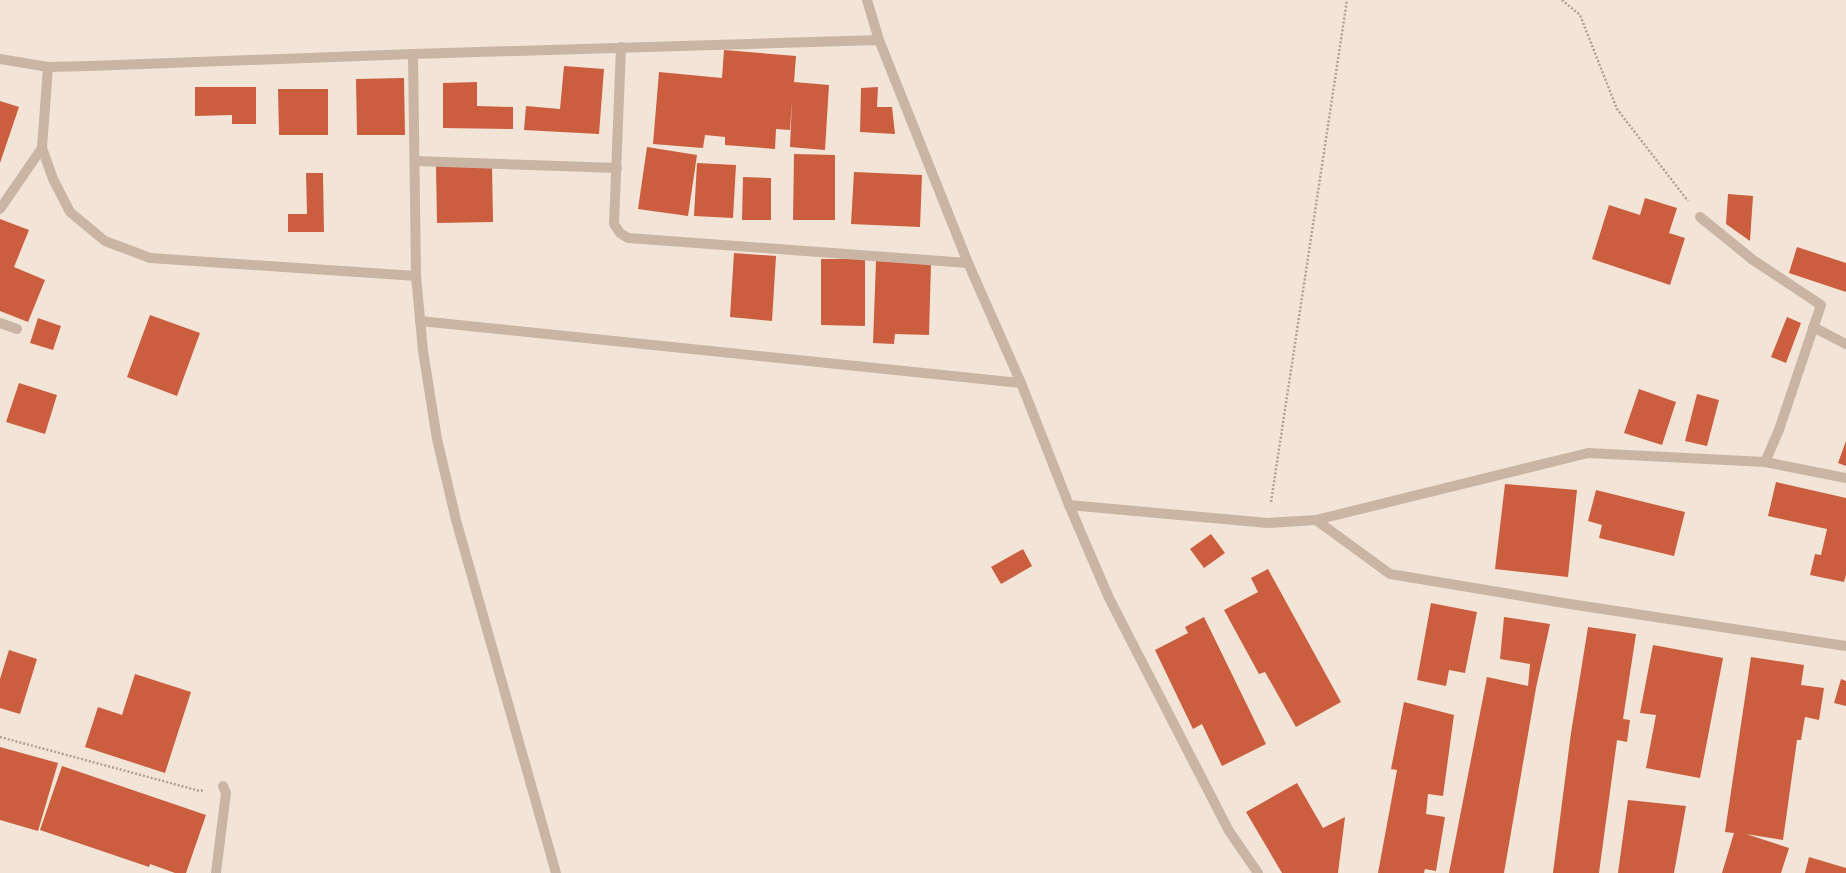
<svg xmlns="http://www.w3.org/2000/svg" width="1846" height="873" font-family="Lato,sans-serif">
<rect width="100%" height="100%" fill="#f2e5d8"/>
<g fill="#ca5e3e">
<path d="M724 50 796 56 794 82 829 85 825 150 790 147 792 100 790 130 776 129 775 149 725 145V137L705 135 703 148 653 144 659 72 722 78Z"/>
<path d="M564 66 604 69 599 134 524 130 526 106 560 109Z"/>
<path d="M404 78 405 135H357L356 79Z"/>
<path d="M477 82V106L513 107V129L443 128V83Z"/>
<path d="M195 87H256V124H232V115L195 116Z"/>
<path d="M878 87 877 107H892L895 134 860 132 861 88Z"/>
<path d="M278 89H328V135H279Z"/>
<path d="M0 101 19 107 0 163Z"/>
<path d="M647 147 697 155 688 216 638 209Z"/>
<path d="M794 154 835 155V220H793Z"/>
<path d="M697 163 736 165 733 218 694 216Z"/>
<path d="M492 164 493 222 437 223 436 166Z"/>
<path d="M854 172 922 175 920 227 851 224Z"/>
<path d="M306 173H323L324 232H288V214H307Z"/>
<path d="M743 177 771 178V220H742Z"/>
<path d="M1728 194 1753 196 1750 241 1726 224Z"/>
<path d="M1645 198 1677 208 1669 233 1685 238 1670 285 1592 259 1609 205 1640 215Z"/>
<path d="M0 219 29 230 14 267 45 280 28 322 0 311Z"/>
<path d="M1797 247 1846 263V292L1789 273Z"/>
<path d="M734 253 776 256 772 321 730 317Z"/>
<path d="M821 259H865V326L821 325Z"/>
<path d="M876 261 931 263 929 335 895 334 894 344 873 343Z"/>
<path d="M150 315 200 333 177 396 127 377Z"/>
<path d="M1787 317 1801 323 1786 363 1771 357Z"/>
<path d="M38 318 61 326 53 350 30 343Z"/>
<path d="M19 383 57 395 45 434 6 422Z"/>
<path d="M1639 389 1676 402 1662 445 1624 433Z"/>
<path d="M1697 394 1719 400 1707 446 1685 441Z"/>
<path d="M1846 441V466L1838 463Z"/>
<path d="M1776 482 1846 498V575L1844 582 1810 575 1815 554 1821 555 1827 529 1768 516Z"/>
<path d="M1505 484 1577 490 1568 577 1495 569Z"/>
<path d="M1596 490 1685 512 1674 556 1599 538 1602 525 1588 521Z"/>
<path d="M1211 534 1225 553 1204 568 1190 549Z"/>
<path d="M1023 549 1032 566 1001 584 991 567Z"/>
<path d="M1268 569 1341 702 1296 727 1265 672 1259 674 1224 610 1258 592 1251 578Z"/>
<path d="M1431 603 1477 612 1465 673 1449 670 1446 686 1417 680Z"/>
<path d="M1204 617 1266 744 1222 766 1202 724 1193 729 1155 650 1188 633 1185 627Z"/>
<path d="M1504 617 1550 624 1536 688 1504 873H1449L1487 677 1528 686 1530 664 1500 659Z"/>
<path d="M1588 627 1636 634 1623 719 1630 720 1627 742 1617 740 1599 873H1553L1571 733Z"/>
<path d="M1653 645 1723 658 1700 778 1646 768 1656 715 1640 713Z"/>
<path d="M9 650 37 659 20 714 0 708V679Z"/>
<path d="M1751 657 1804 665 1801 685 1824 688 1819 720 1805 717 1801 740H1797L1783 840 1746 834 1789 848 1781 873H1722L1734 833 1725 832Z"/>
<path d="M135 674 191 692 165 773 85 747 98 707 122 715Z"/>
<path d="M1841 679 1846 681V706L1834 703Z"/>
<path d="M1404 702 1454 715 1443 796 1428 794 1426 814 1445 817 1436 871 1425 869 1424 873H1378L1397 770 1391 769Z"/>
<path d="M0 747 58 763 38 831 0 820Z"/>
<path d="M62 766 206 815 186 873H175L150 864 149 867 40 830Z"/>
<path d="M1297 783 1323 828 1345 817 1338 873H1282L1246 812Z"/>
<path d="M1628 800 1686 806 1674 873H1618Z"/>
<path d="M1809 857 1846 868V873H1805Z"/>
</g>
<g fill="none" stroke-linecap="round" stroke-linejoin="round">
<g stroke="#b69f8e" stroke-width="2.5" stroke-dasharray="2 2" stroke-linecap="butt">
<path d="M1562 0 1580 15 1617 109 1688 201"/>
<path d="M1271 502 1347 0"/>
<path d="M0 737 200 791 204 790"/>
</g>
<g stroke="#cab5a4" stroke-width="10">
<path d="M867 0 879 40"/>
<path d="M621 47 614 224 620 233 628 238 968 263"/>
<path d="M413 54 416 276 423 351 437 439 456 520 556 873"/>
<path d="M42 148 53 179 70 212 105 241 150 258 416 276"/>
<path d="M415 161 617 168"/>
<path d="M0 209 42 148 48 67"/>
<path d="M1700 217 1753 260 1821 305 1779 430 1765 462"/>
<path d="M420 321 1021 383"/>
<path d="M0 323 17 329"/>
<path d="M1813 327 1846 344"/>
<path d="M1069 505 1268 523 1316 520 1588 453 1765 462 1846 478"/>
<path d="M1316 520 1390 574 1570 604 1846 646"/>
<path d="M216 873 226 793 223 786"/>
</g>
<path stroke="#cab5a4" stroke-width="10" d="M0 59 48 67 90 66 413 54 879 40 968 263 1021 383 1069 505 1109 598 1229 831 1258 873"/>
</g>
</svg>
